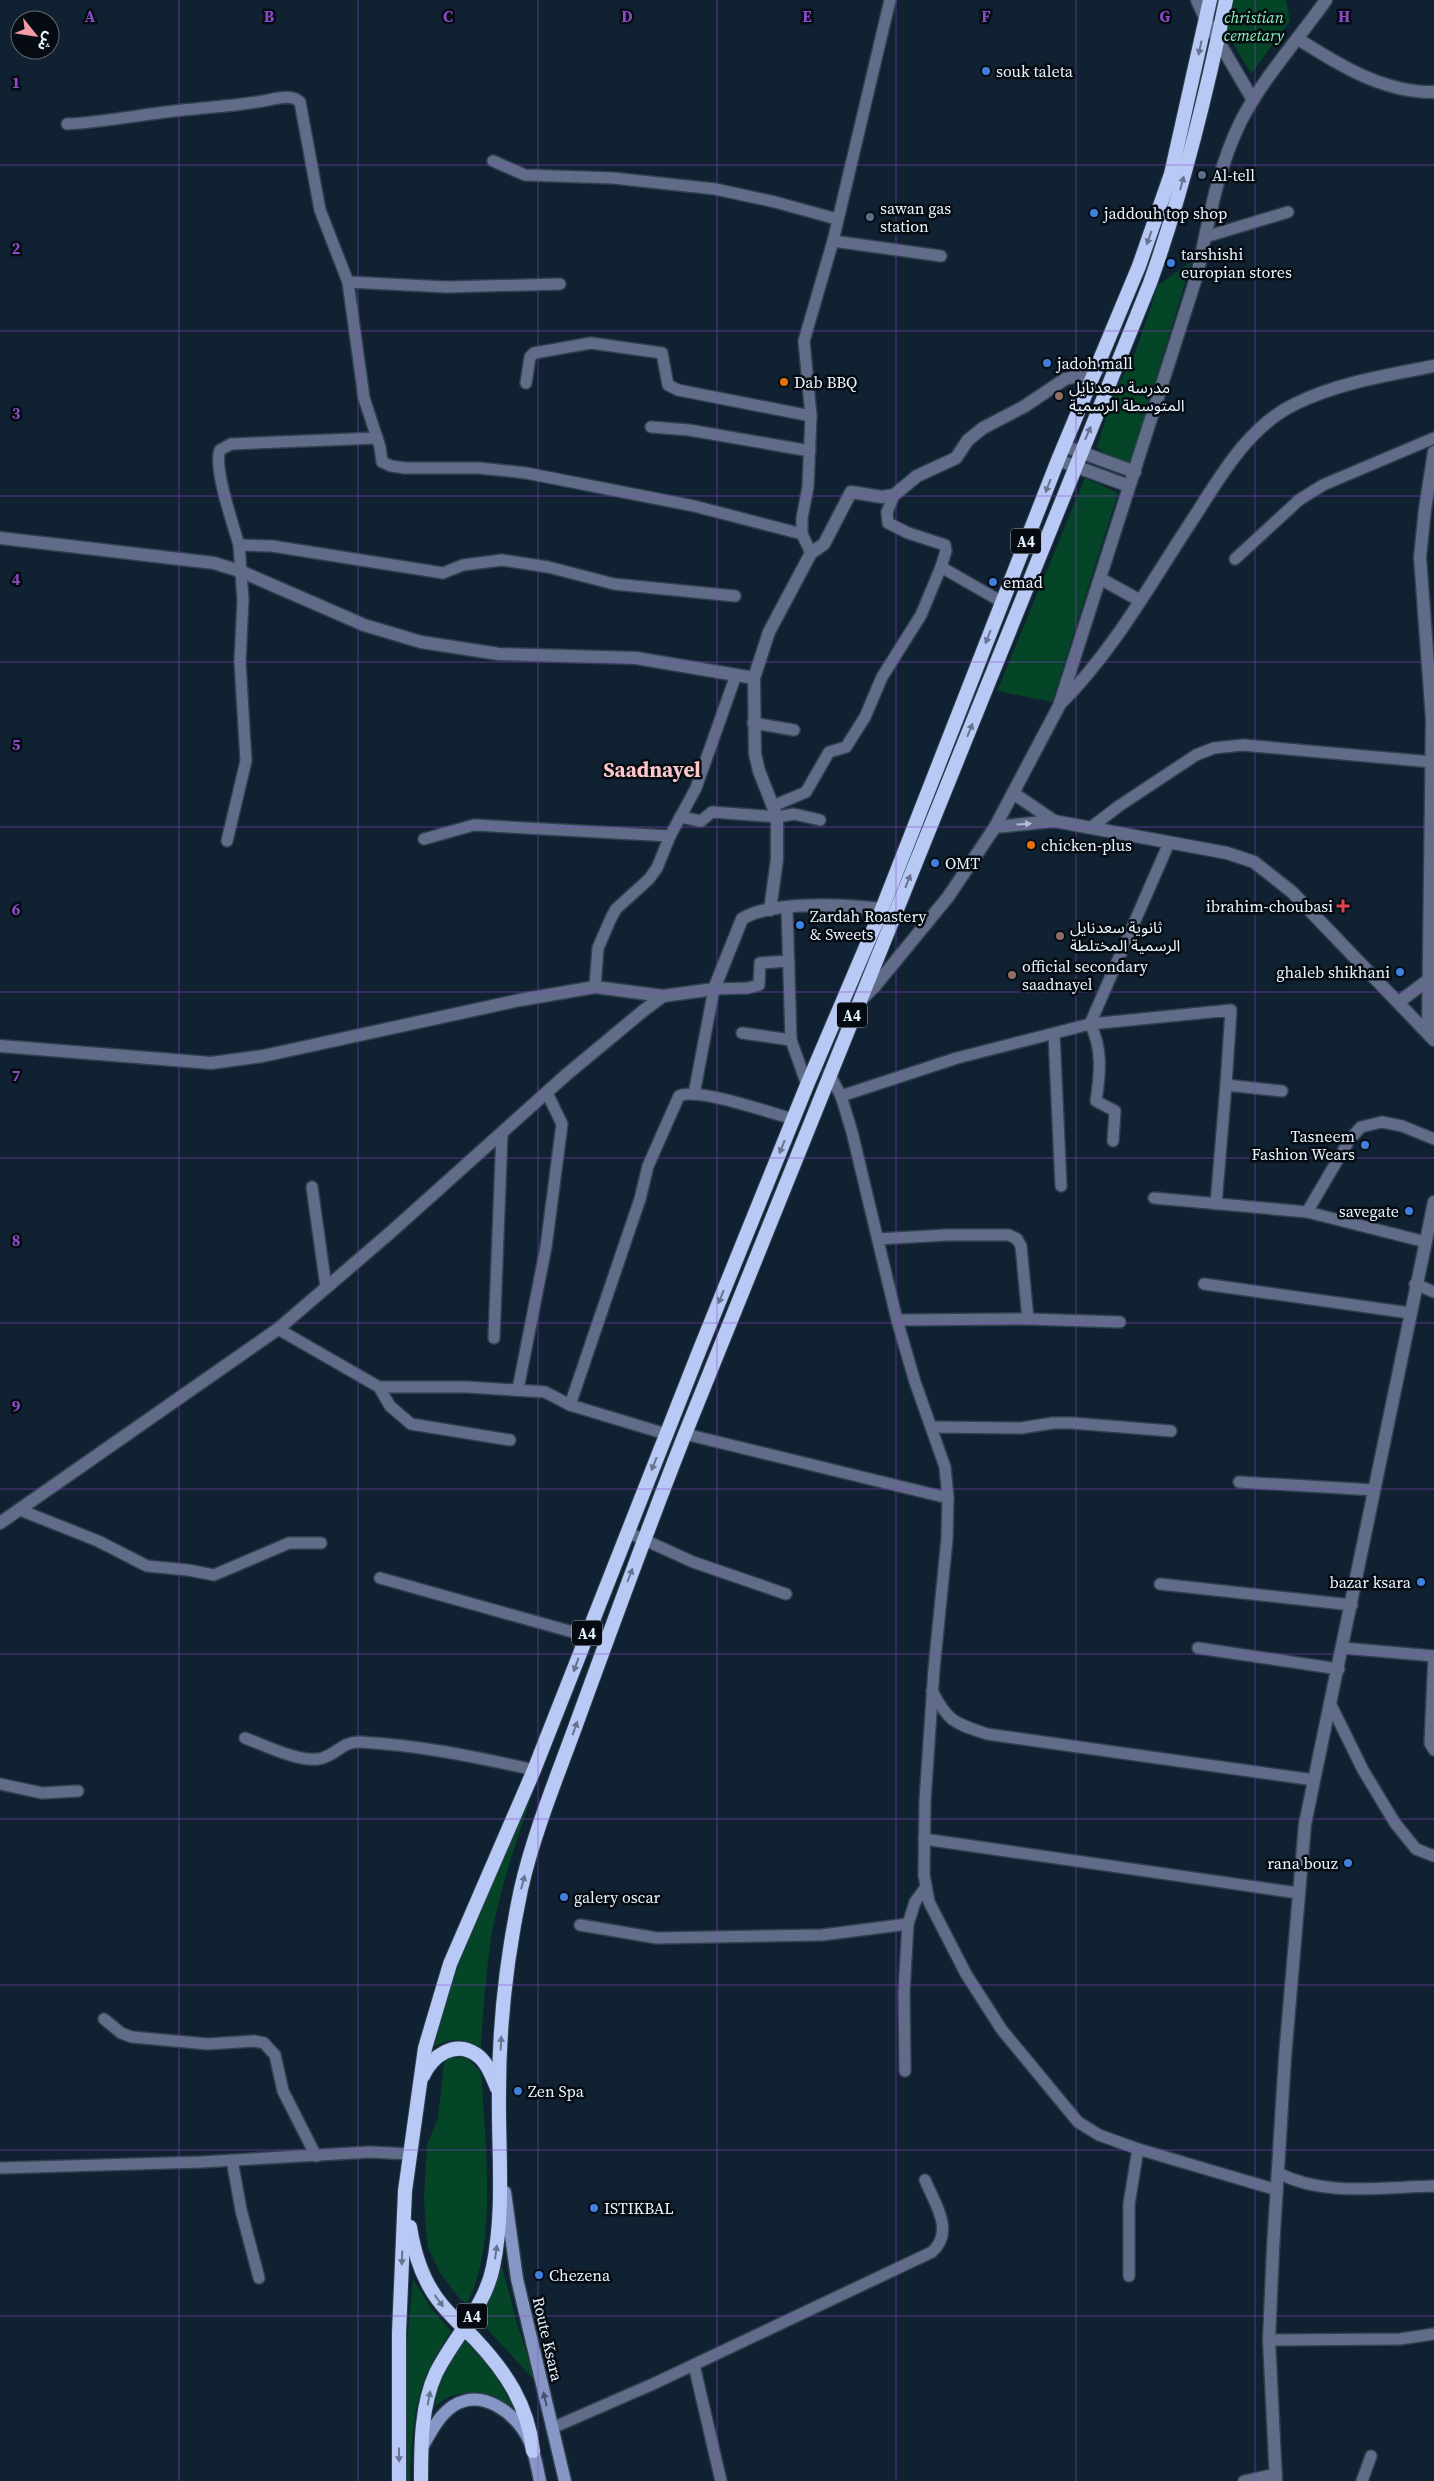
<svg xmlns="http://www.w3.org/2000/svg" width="1434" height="2481" font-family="'Source Serif 4','Noto Sans Arabic',serif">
<rect width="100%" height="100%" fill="#102231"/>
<g fill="#044427">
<path d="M1236 0H1286L1290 21 1251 74 1225 30 1231 1Z"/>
<path d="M1192 261 1130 462 1114 460 1097 447 1113 395 1135 353 1158 285Z"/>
<path d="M1085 478 1118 493 1052 702 997 691Z"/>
<path d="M532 1796C516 1841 501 1886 492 1933 486 1971 483 2009 481 2048 465 2038 450 2037 434 2047L456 1968 472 1922Z"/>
<path d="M449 2057 467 2058 480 2071 482 2080C485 2149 498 2242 467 2304L460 2299 440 2273 428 2248 426 2232 424 2198 427 2145 438 2118 444 2063Z"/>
<path d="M502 2266 517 2323 536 2382 479 2320 487 2306Z"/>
<path d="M413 2279 431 2308 451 2331C442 2346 432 2362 425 2378 413 2409 411 2448 410 2481H405V2363Z"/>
<path d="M463 2338 492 2369 514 2408C490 2391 449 2384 430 2413L443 2373Z"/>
</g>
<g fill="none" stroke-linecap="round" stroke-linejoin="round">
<defs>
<g id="minor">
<path d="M67 124C106 122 144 114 183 110 210 107 236 106 263 101 274 99 292 93 300 102L320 210 348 282 364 398 380 447 382 462 391 466 405 468H479L526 473 694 506 802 534"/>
<path d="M493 161 525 175 613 178 715 189 775 202 837 219"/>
<path d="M1205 237 1288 212"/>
<path d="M833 241 941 256"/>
<path d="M348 282 447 287 560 284"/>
<path d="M526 383 530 357 534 353 591 343 662 353 668 385 678 390 811 416"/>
<path d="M651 427 689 430 810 451"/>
<path d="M894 495 887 512 888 523 908 533 945 545 946 551 941 567"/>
<path d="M239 545C233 524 213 467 220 450L231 444 377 438"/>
<path d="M811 553 802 534V518L808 487 811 416 804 341 833 241 890 0"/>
<path d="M1235 559 1299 500 1323 485 1434 438"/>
<path d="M753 723 794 730"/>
<path d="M773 806 806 792 829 752 846 747 865 717 882 677 921 615 941 567 1002 602"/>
<path d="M680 817 701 821 712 812 777 817 794 814 820 820"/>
<path d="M1090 828 1119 806 1196 755 1214 748 1243 745 1432 762"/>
<path d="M424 839 474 825 670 836"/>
<path d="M227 841 246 761 240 662 243 600 239 545 272 546 443 573 463 565 502 560 548 567 614 584 735 596"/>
<path d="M787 908 791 1040 807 1085"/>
<path d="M595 987 598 948 611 918 616 909 649 879 657 868 670 836 696 788 736 675"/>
<path d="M742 1033 791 1040"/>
<path d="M1054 1034 1061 1186"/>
<path d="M829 1073 841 1096 852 1132 897 1320 915 1382 945 1467 948 1498 947 1539 934 1669 925 1801 924 1875 929 1902 966 1974 1002 2030 1078 2122 1099 2135 1138 2149 1277 2190"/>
<path d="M694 1094 714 989 748 988 759 985 760 963 789 961"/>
<path d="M841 1096 957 1058 1090 1024 1169 843"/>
<path d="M1113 1141 1115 1111 1096 1101C1100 1075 1103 1048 1090 1024L1231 1010 1226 1085"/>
<path d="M312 1187 326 1287"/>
<path d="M1154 1198 1307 1212 1426 1242"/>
<path d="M1216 1204 1226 1085 1282 1091"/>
<path d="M1307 1212 1350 1139 1361 1127 1382 1122 1402 1126 1434 1139"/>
<path d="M878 1239 946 1235H1009L1017 1239 1021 1246 1028 1319 1120 1322"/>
<path d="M1204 1284 1410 1313"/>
<path d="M1415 1284 1434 1292"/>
<path d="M897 1320 1028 1319"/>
<path d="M278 1329 379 1387H467L545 1392 570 1405 666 1434"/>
<path d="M494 1338 502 1133"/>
<path d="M379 1387 390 1406 411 1424 510 1440"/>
<path d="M518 1389 546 1247 562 1124 547 1093"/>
<path d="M570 1405 640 1199 648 1166 679 1096C698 1087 770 1113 793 1119"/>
<path d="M931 1427 1021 1428 1053 1423H1072L1171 1431"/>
<path d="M685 1434 948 1498"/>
<path d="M1239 1482 1374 1490"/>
<path d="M20 1510 98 1541 147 1566 188 1570 214 1575 289 1543H321"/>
<path d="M627 1532 693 1562 786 1594"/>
<path d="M380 1578 587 1636"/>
<path d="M1160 1584 1352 1605"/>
<path d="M1198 1648 1339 1669"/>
<path d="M1343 1648 1434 1656 1430 1743 1434 1750"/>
<path d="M932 1691C949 1723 955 1723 987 1734L1314 1780"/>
<path d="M1331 1705 1363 1770 1395 1823 1416 1849 1434 1856"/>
<path d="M245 1738C264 1745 298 1762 318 1759 335 1757 342 1741 360 1742 418 1745 477 1757 534 1770"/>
<path d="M0 1784 42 1793 78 1791"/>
<path d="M924 1839 1298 1893"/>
<path d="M580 1925 657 1938 822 1935 908 1924"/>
<path d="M104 2019 121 2033 132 2037 208 2044 254 2041 264 2043 275 2055 283 2091 316 2156"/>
<path d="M905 2071 904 1992 908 1924 915 1902 926 1887"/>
<path d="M232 2160 241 2210 259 2278"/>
<path d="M0 2168 201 2162 370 2152 410 2154"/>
<path d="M1278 2173C1325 2197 1382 2187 1434 2186"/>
<path d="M1129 2276V2204L1138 2149"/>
<path d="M1269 2340 1400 2339 1434 2334"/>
<path d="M694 2365 721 2481"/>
<path d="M552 2428 653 2384 932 2252C955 2231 935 2204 925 2180"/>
<path d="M1244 2481 1276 2474"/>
<path d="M1362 2481 1371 2456"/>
</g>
<g id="tertiary">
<path d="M1197 0 1206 20 1253 100"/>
<path d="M1298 39C1339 65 1384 93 1434 92"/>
<path d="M1064 446 1135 472"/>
<path d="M1058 460 1129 486"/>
<path d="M0 538 214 563 240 571 364 625 421 642 499 654 636 658 754 678"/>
<path d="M1101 579 1139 600"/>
<path d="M1061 703C1114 650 1150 584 1191 522 1219 479 1247 427 1295 404 1337 383 1388 375 1434 366"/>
<path d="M1013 793 1054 821"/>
<path d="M995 827 1054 821 1227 853 1254 862 1292 892 1434 1040"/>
<path d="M770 910 777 859V817L759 771 755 754 754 678 769 632 811 553 824 544 851 492 882 497 894 495 917 476 956 458 968 440 983 428 1025 406 1065 379 1097 371"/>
<path d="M859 1002 875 986 948 897 995 827 1059 706 1197 275C1208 224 1217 169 1241 121 1261 81 1300 37 1326 0"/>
<path d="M1399 1002 1428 980"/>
<path d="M1428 1032 1432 719 1420 557 1425 509 1434 452"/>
<path d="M0 1046 211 1063 263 1056 520 1000 595 987 663 996"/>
<path d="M0 1523 278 1329 391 1232 566 1075 643 1011 663 996 714 989 742 919C771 900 849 905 882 909"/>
<path d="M1276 2481 1269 2340 1273 2249 1285 2057 1305 1824 1434 1202"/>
</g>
<g id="secondary">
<path d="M505 2192 517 2279 565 2481"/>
<path d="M421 2449C430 2434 438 2416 453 2406 483 2387 516 2414 529 2440 535 2453 537 2467 540 2481"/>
</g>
<g id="trunk">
<path d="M423 2076C432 2056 455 2039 477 2055 487 2062 492 2076 497 2088"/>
<path d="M410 2227C414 2252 421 2276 436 2297 447 2313 462 2326 475 2339 506 2372 528 2405 533 2451"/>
<path d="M399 2481V2333L405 2191 425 2048 450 1964 534 1770 700 1349 807 1085 882 909 1058 460 1139 266 1171 174 1210 0"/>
<path d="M421 2481C421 2446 421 2405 436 2373 454 2337 485 2307 493 2267 505 2209 498 2150 499 2091 499 2024 507 1955 521 1889 534 1832 557 1777 577 1722 612 1626 647 1530 685 1434L1150 283C1183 191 1206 96 1226 0"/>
</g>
</defs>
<use href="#minor" stroke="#2e3f4e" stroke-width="14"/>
<use href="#tertiary" stroke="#2e3f4e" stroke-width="15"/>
<use href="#secondary" stroke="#2e3f4e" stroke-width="15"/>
<use href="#trunk" stroke="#2e3f4e" stroke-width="16"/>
<use href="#minor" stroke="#616c89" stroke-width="11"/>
<use href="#tertiary" stroke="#616c89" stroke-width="12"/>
<use href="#secondary" stroke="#8697c6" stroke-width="12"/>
<use href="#trunk" stroke="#b8c9f6" stroke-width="14"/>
</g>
<defs><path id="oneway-solid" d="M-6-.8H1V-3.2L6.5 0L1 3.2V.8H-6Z" transform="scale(1.25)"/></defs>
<g fill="#67748f">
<use href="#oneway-solid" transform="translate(1200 48) rotate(102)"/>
<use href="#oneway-solid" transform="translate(1182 183) rotate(-75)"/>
<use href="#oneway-solid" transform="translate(1149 238) rotate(110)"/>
<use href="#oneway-solid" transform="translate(1088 433) rotate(-67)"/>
<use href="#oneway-solid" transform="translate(1048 486) rotate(111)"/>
<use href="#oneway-solid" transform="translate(988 637) rotate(111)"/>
<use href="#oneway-solid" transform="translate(970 730) rotate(-68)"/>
<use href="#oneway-solid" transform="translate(908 881) rotate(-68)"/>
<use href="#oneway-solid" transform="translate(782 1147) rotate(112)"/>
<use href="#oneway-solid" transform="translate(721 1297) rotate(112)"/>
<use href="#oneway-solid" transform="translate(654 1464) rotate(112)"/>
<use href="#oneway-solid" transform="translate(630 1575) rotate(-69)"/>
<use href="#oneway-solid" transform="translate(576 1665) rotate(110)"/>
<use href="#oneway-solid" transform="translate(575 1728) rotate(-70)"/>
<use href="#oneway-solid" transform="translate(523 1882) rotate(-75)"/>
<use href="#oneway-solid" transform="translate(501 2043) rotate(-87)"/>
<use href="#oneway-solid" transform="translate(496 2252) rotate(-82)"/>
<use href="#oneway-solid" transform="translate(402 2258) rotate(92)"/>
<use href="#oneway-solid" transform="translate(439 2301) rotate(54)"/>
<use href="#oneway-solid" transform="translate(429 2398) rotate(-79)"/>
<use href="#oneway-solid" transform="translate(399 2455) rotate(89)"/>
</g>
<use fill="#b3bed0" href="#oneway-solid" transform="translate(1024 824) rotate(-3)"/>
<use fill="#46516c" href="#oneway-solid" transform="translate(545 2399) rotate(-103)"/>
<path fill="none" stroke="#8c4ac9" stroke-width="1" stroke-opacity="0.55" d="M179 0V2481M358 0V2481M538 0V2481M717 0V2481M896 0V2481M1076 0V2481M1255 0V2481M0 165H1434M0 331H1434M0 496H1434M0 662H1434M0 827H1434M0 992H1434M0 1158H1434M0 1323H1434M0 1489H1434M0 1654H1434M0 1819H1434M0 1985H1434M0 2150H1434M0 2316H1434"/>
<g fill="#3f7fe0" stroke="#050b11" stroke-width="2">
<circle cx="986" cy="71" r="5"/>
<circle cx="1094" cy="213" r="5"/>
<circle cx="1171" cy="263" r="5"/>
<circle cx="1047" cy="363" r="5"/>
<circle cx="993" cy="582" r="5"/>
<circle cx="935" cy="863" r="5"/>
<circle cx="800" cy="925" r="5"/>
<circle cx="1400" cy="972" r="5"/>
<circle cx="1365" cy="1145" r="5"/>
<circle cx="1409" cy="1211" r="5"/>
<circle cx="1421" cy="1582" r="5"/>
<circle cx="1348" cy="1863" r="5"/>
<circle cx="564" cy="1897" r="5"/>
<circle cx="518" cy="2091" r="5"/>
<circle cx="594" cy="2208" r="5"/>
<circle cx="539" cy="2275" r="5"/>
</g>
<g fill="#5c6f8a" stroke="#050b11" stroke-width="2">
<circle cx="1202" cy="175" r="5"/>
<circle cx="870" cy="217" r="5"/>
</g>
<g fill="#e8710a" stroke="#050b11" stroke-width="2">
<circle cx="784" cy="382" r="5"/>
<circle cx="1031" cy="845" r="5"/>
</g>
<g fill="#8d6e63" stroke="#050b11" stroke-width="2">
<circle cx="1059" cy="396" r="5"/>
<circle cx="1060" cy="936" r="5"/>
<circle cx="1012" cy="975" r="5"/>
</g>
<path fill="#e0444e" stroke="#050b11" stroke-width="2" d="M1340.5 898.5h5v5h5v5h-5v5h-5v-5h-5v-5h5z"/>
<g text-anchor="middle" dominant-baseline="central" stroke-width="5" stroke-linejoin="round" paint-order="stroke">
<g fill="#050b11" stroke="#a5aeb8" stroke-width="1">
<rect x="1011" y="528.5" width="30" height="25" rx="4"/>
<rect x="837" y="1002.5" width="30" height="25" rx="4"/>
<rect x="572" y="1620.5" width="30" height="25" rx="4"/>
<rect x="457" y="2303.5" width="30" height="25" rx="4"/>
</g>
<g font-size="15" font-weight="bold" fill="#e9f4ff">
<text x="1026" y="541">A4</text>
<text x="852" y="1015">A4</text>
<text x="587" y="1633">A4</text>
<text x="472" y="2316">A4</text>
</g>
<g font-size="16" font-style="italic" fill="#88f6b7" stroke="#050b11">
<text x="1254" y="17">christian<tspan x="1254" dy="18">cemetary</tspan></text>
</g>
<g font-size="16" fill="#e9f4ff" stroke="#050b11" text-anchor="start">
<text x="996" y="71">souk taleta</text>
<text x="1212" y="175">Al-tell</text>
<text x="880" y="208">sawan gas<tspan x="880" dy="18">station</tspan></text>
<text x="1104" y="213">jaddouh top shop</text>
<text x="1181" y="254">tarshishi<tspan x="1181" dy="18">europian stores</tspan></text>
<text x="1057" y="363">jadoh mall</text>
<text x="794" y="382">Dab BBQ</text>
<text x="1069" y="387">مدرسة سعدنايل<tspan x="1069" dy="18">المتوسطة الرسمية</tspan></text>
<text x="1003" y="582">emad</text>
<text x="1041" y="845">chicken-plus</text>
<text x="945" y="863">OMT</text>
<text x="1333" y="906" text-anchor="end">ibrahim-choubasi</text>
<text x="810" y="916">Zardah Roastery<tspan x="810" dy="18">&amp; Sweets</tspan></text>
<text x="1070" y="927">ثانوية سعدنايل<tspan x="1070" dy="18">الرسمية المختلطة</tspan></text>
<text x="1022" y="966">official secondary<tspan x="1022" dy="18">saadnayel</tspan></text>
<text x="1390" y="972" text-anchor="end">ghaleb shikhani</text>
<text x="1355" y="1136" text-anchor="end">Tasneem<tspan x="1355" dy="18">Fashion Wears</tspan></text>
<text x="1399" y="1211" text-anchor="end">savegate</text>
<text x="1411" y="1582" text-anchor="end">bazar ksara</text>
<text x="1338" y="1863" text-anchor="end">rana bouz</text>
<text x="574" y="1897">galery oscar</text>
<text x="528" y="2091">Zen Spa</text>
<text x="604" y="2208">ISTIKBAL</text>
<text x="549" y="2275">Chezena</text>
</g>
<g font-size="16" fill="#e9f4ff" stroke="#050b11">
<text transform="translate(548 2339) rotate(77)">Route Ksara</text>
</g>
<g font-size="21" font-weight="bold" fill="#fbc6cc" stroke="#050b11">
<text x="652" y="769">Saadnayel</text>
</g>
</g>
<g font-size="16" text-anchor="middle" font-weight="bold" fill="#8c4ac9" stroke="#050b11" stroke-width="5" stroke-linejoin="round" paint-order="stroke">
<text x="90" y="22">A</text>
<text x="269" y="22">B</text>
<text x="448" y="22">C</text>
<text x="627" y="22">D</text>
<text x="807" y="22">E</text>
<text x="986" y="22">F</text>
<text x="1165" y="22">G</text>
<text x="1344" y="22">H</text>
<text x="16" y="88">1</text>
<text x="16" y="254">2</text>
<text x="16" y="419">3</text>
<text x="16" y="585">4</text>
<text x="16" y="750">5</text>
<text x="16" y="915">6</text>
<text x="16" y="1081">7</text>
<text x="16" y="1246">8</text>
<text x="16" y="1412">9</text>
</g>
<g transform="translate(35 35) rotate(120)"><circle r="24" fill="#050b11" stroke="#606870"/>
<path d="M0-4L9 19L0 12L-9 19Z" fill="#f49aa5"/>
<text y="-8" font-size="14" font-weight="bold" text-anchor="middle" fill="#e9f4ff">ش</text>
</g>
</svg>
